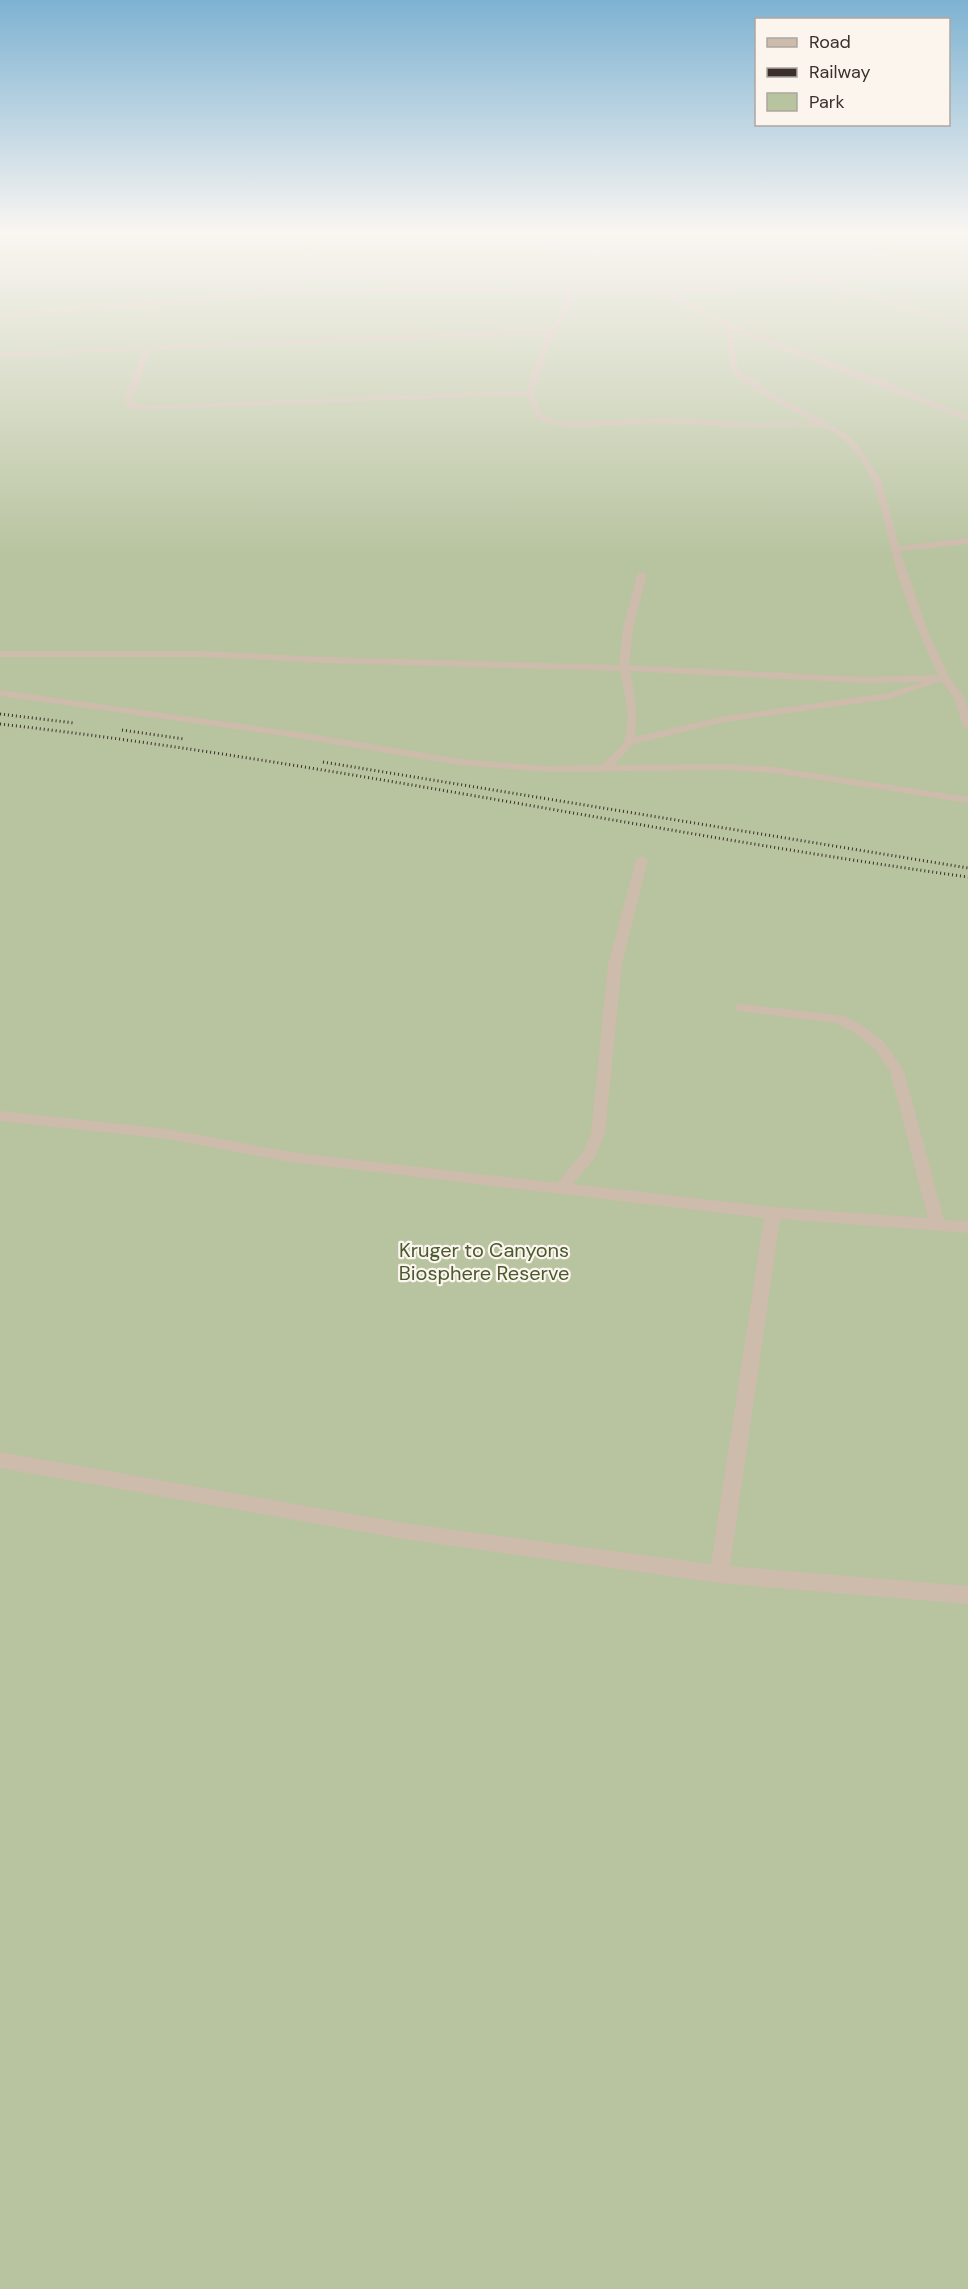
<svg xmlns="http://www.w3.org/2000/svg" width="968" height="2289" font-family="'DM Sans',sans-serif">
<rect width="100%" height="100%" fill="#f4ebe1"/>
<rect fill="#b8c4a0" x="0" y="233" width="968" height="2056"/>
<g fill="none" stroke-linecap="round" stroke-linejoin="round">
<g fill="#cdbbac" fill-rule="evenodd">
<path d="M252 233H260L331 263 426 284 423 286 334 267 327 273 266 290V288L323 271 328 267 297 251Z"/>
<path d="M330 233 395 237 434 244 541 245 593 251 591 250 594 248H849L920 261 922 264 968 256V260L885 274 675 295 731 325 889 383 968 416V421L733 330 737 366 741 372 770 392 844 432 856 443 881 479 899 546 968 538V544L900 551 929 634 949 677 964 697 968 709V729L963 726 954 697 941 681 889 699 725 722 633 744 614 765 726 764 774 767 968 797V803L774 773 726 770 547 772 460 765 291 737 0 696V690L291 731 460 759 547 766 602 765C608 758 620 749 624 741 632 720 624 691 620 671L325 663 203 657H0V651H203L325 657 619 665 623 629 637 575 642 572 647 575 633 629 629 665 862 677 938 675C923 642 908 608 897 573 883 526 878 450 825 428 812 423 769 428 752 427 717 427 683 422 648 423 622 424 559 432 539 420L526 395 140 410 129 408 124 401 143 350 0 357V353L549 329C559 319 565 309 565 295L449 290 254 296 0 318V314L254 292 449 286 568 291H661L637 273 599 256 541 249 434 248ZM596 252H849L919 265 885 270 668 291 641 271ZM571 295H666L726 327C730 340 726 357 732 369 741 387 796 412 815 423H751L667 418 560 422C542 419 539 408 533 393L554 332 570 309ZM547 333 526 391 140 406 132 401 150 350ZM630 671 862 683 924 682 888 693 725 716 635 737C638 714 635 694 630 671Z"/>
<path d="M823 280 899 302 968 327V331L895 304 821 283Z"/>
<path d="M642 856 648 860 622 964 605 1134 594 1159 573 1184 773 1207 928 1218 890 1071 875 1049 852 1031 836 1023 737 1011 735 1008 737 1005 742 1004 844 1016 862 1025 885 1043 904 1071 944 1220 968 1221V1233L780 1219 730 1566 968 1586V1604L719 1583 403 1539 0 1468V1452L403 1523 711 1564 764 1218 290 1162 168 1139 0 1121V1111L168 1129 290 1152 557 1183 582 1153 591 1134 608 964 636 860Z"/>
</g>
<g stroke="#3b302b" stroke-width="3" stroke-dasharray="1 3" stroke-linecap="butt">
<path d="M0 714 74 723"/>
<path d="M0 724C325 761 644 832 968 877"/>
<path d="M122 730 184 739"/>
<path d="M323 762 968 868"/>
</g>
</g>
<linearGradient id="sky" x2="0" y2="1"><stop stop-color="#7eb2d2"/><stop offset="0.42" stop-color="#faf6f2"/><stop offset="1" stop-color="#faf6f2" stop-opacity="0"/></linearGradient>
<rect width="968" height="554" fill="url(#sky)"/>
<g text-anchor="middle" dominant-baseline="central" stroke-width="4.5" stroke-linejoin="round" paint-order="stroke">
<g font-size="20" fill="#4a5a2e" stroke="#fbf5ee">
<text x="484" y="1250">Kruger to Canyons<tspan x="484" dy="23">Biosphere Reserve</tspan></text>
</g>
</g>
<rect x="755" y="18" width="195" height="108" fill="#fbf5ee" stroke="#aea6a0" stroke-width="1.5"/>
<rect x="767" y="38" width="30" height="9" fill="#cdbbac" stroke="#aea6a0" stroke-width="1.5"/>
<text x="809" y="48" font-size="18" fill="#3b302b">Road</text>
<rect x="767" y="68" width="30" height="9" fill="#3b302b" stroke="#aea6a0" stroke-width="1.5"/>
<text x="809" y="78" font-size="18" fill="#3b302b">Railway</text>
<rect x="767" y="93" width="30" height="18" fill="#b8c4a0" stroke="#aea6a0" stroke-width="1.5"/>
<text x="809" y="108" font-size="18" fill="#3b302b">Park</text>
</svg>
